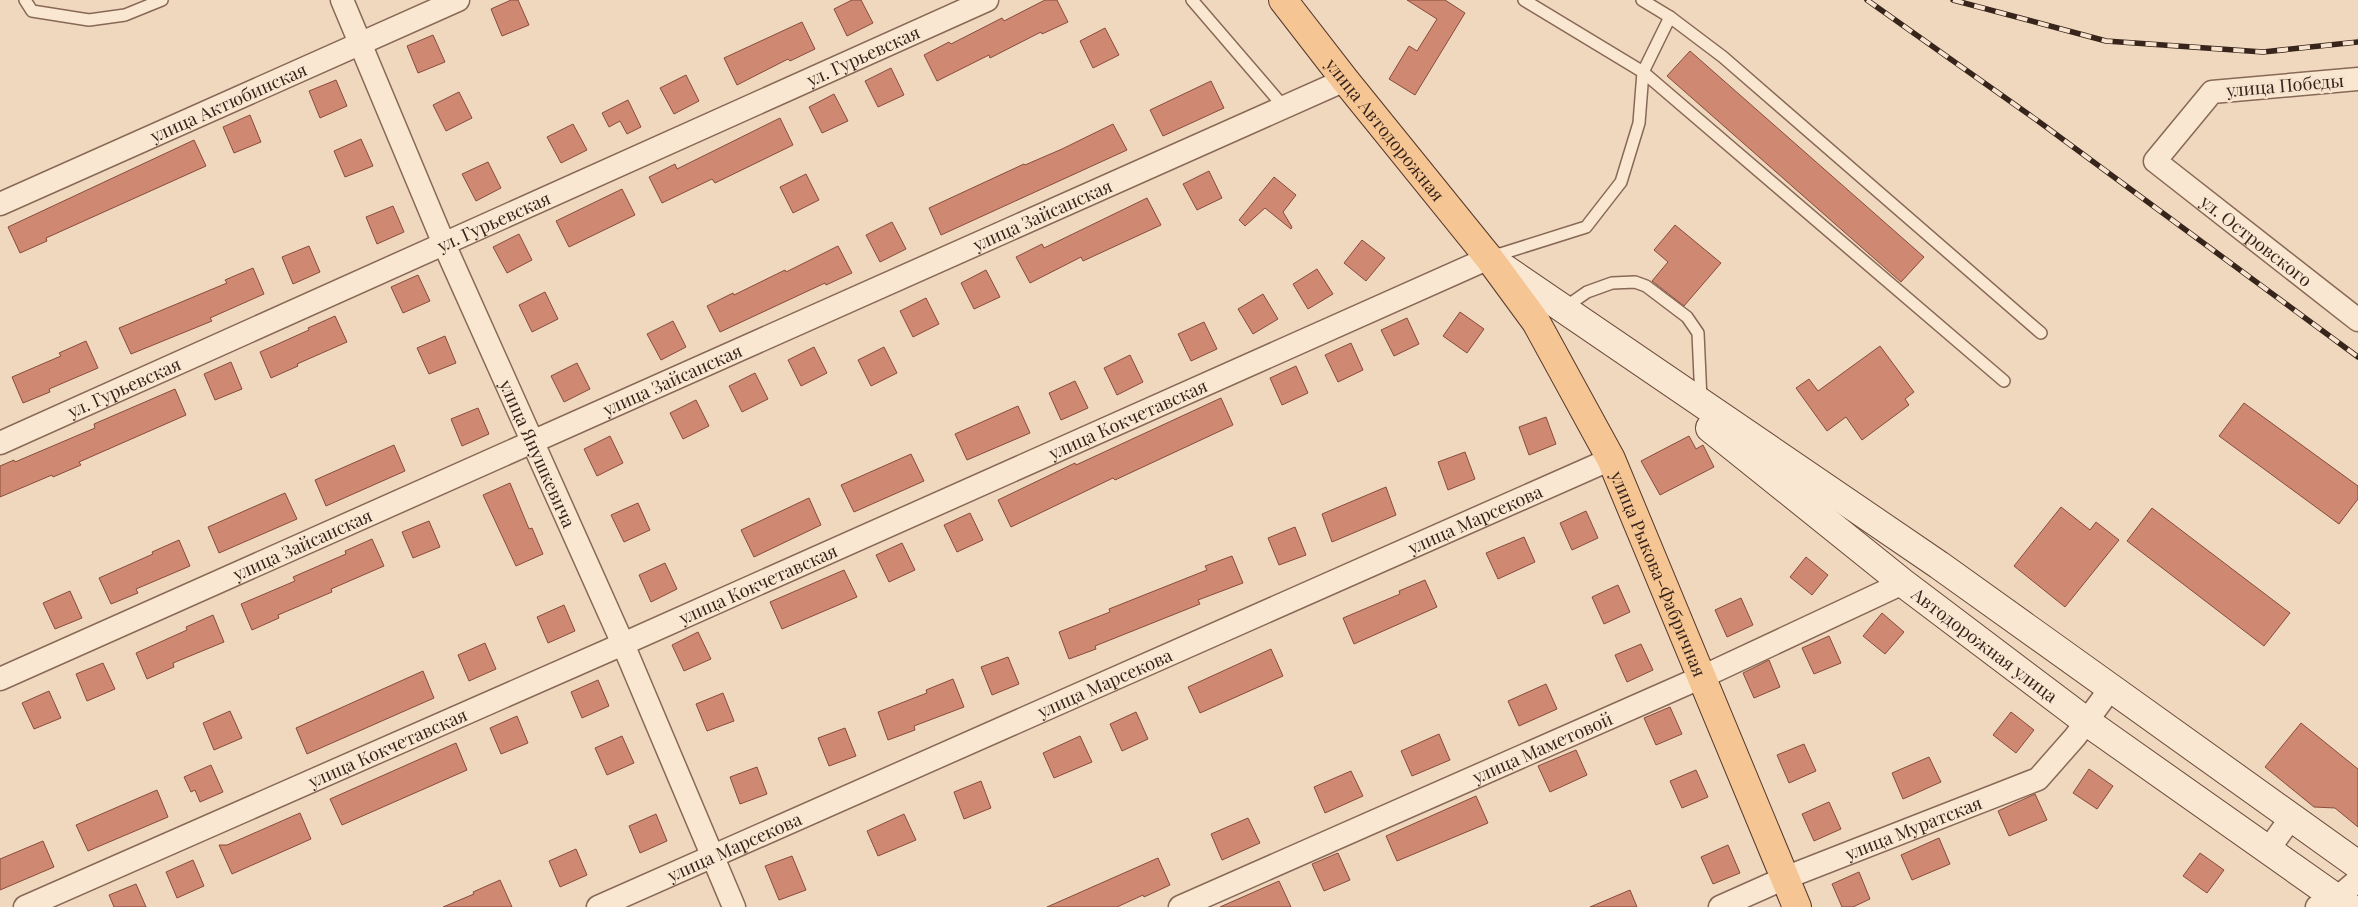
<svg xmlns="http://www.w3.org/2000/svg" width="2358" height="907" font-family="'Playfair Display',serif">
<rect width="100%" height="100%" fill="#efd8be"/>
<g fill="#cf8872" stroke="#884c3b">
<path d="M511 0H518L529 25 502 36 491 9Z"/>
<path d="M852 0H861L873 23 847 36 834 9Z"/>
<path d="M1045 0H1057L1068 22 1042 34 1041 32 990 58 989 55 937 81 924 55 949 42 951 44 1002 18 1004 21Z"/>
<path d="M1407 0H1445L1465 13 1415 95 1389 79 1409 46 1417 51 1437 19Z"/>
<path d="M802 22 815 49 790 61 788 59 737 85 724 58Z"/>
<path d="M1105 28 1119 55 1093 68 1080 41Z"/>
<path d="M433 35 445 62 418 73 407 46Z"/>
<path d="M1690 51 1924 257 1901 282 1667 76Z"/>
<path d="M891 68 904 95 878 107 865 81Z"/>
<path d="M686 75 699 101 674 114 660 88Z"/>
<path d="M336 80 347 106 320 118 309 91Z"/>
<path d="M1211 81 1224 108 1163 136 1150 110Z"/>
<path d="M459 92 472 118 446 131 433 105Z"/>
<path d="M834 94 848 121 822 133 809 107Z"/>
<path d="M628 100 641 127 627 134 620 121 609 127 602 113Z"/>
<path d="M250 115 261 142 234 153 223 127Z"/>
<path d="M780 118 793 145 715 183 712 179 662 203 649 177 675 164 677 169Z"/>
<path d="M573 124 587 150 561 163 547 137Z"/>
<path d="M1113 124 1127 150 941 235 929 208 1024 164 1025 165 1062 149Z"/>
<path d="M361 139 373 166 345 177 334 151Z"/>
<path d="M194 140 206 166 46 238 47 241 20 253 8 227Z"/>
<path d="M488 162 501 188 476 201 462 174Z"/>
<path d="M1209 171 1222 198 1197 210 1183 184Z"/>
<path d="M806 174 819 200 793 213 780 187Z"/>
<path d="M1274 177 1296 195 1283 212 1292 227 1291 229 1265 208 1245 226 1239 220Z"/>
<path d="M622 189 635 215 569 247 556 221Z"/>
<path d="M1147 198 1161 225 1083 261 1081 257 1030 283 1016 257 1042 244 1044 248Z"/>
<path d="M393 206 404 232 377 244 366 217Z"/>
<path d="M892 222 906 249 880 262 866 235Z"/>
<path d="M1675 225 1721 263 1684 306 1652 281 1668 262 1654 250Z"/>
<path d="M519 234 532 260 507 273 493 247Z"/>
<path d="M1362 240 1385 258 1366 281 1344 263Z"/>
<path d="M309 246 320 272 293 284 282 257Z"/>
<path d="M838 246 852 273 826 285 825 283 720 332 707 306 733 293 734 295 785 270 786 272Z"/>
<path d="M253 268 264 294 210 318 212 321 131 354 119 328 227 283 225 280Z"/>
<path d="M1317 269 1333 294 1308 309 1293 284Z"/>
<path d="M986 270 1000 297 974 309 961 283Z"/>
<path d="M418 275 430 301 403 313 391 287Z"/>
<path d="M545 292 558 319 532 332 519 305Z"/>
<path d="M1263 294 1278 319 1253 334 1238 309Z"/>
<path d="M926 298 939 324 913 337 900 311Z"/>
<path d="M1460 312 1484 329 1467 353 1443 336Z"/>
<path d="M335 316 347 342 297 364 298 366 271 378 260 352 309 330 308 328Z"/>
<path d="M1407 318 1419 344 1394 356 1381 330Z"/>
<path d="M673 321 686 347 661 360 647 334Z"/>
<path d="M1204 322 1217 349 1191 361 1178 334Z"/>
<path d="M445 336 456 363 429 374 417 348Z"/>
<path d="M86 341 98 368 49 389 50 392 23 403 12 377 61 356 59 353Z"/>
<path d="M1351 343 1363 370 1338 382 1325 355Z"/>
<path d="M1880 346 1914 392 1905 399 1909 405 1862 440 1846 417 1827 431 1796 388 1809 379 1818 391Z"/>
<path d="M814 347 827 373 801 386 788 360Z"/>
<path d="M884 347 897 373 871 386 858 360Z"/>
<path d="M1130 355 1143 382 1117 395 1104 368Z"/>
<path d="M231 362 242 389 215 400 204 374Z"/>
<path d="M577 363 590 389 564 402 551 376Z"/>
<path d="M1296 366 1308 393 1282 405 1270 378Z"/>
<path d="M755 373 768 399 742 412 729 386Z"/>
<path d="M1075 381 1088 408 1061 420 1049 393Z"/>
<path d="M175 389 186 415 79 462 81 465 53 477 52 475 0 497V466L14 460 15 462 95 428 94 424Z"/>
<path d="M1221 398 1233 425 1115 480 1113 478 1011 527 998 500 1075 463 1076 465Z"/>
<path d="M696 400 709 426 683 439 670 413Z"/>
<path d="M2244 403 2358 486V499L2339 524 2219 436Z"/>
<path d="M1018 406 1030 433 967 460 955 434Z"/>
<path d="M478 408 489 434 462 446 451 419Z"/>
<path d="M1546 417 1556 444 1529 455 1519 427Z"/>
<path d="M610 436 623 463 597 476 584 449Z"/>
<path d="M1689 436 1696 449 1703 445 1714 467 1660 495 1641 461Z"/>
<path d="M394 445 405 471 326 506 315 480Z"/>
<path d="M1465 452 1475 479 1448 490 1438 462Z"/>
<path d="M911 454 924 481 854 512 841 485Z"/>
<path d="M510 483 529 529 532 528 543 554 516 566 483 495Z"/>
<path d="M1386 487 1396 515 1332 542 1322 514Z"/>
<path d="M285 493 297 519 219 553 208 527Z"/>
<path d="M809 498 821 525 754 557 741 530Z"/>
<path d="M638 503 650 530 624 542 611 515Z"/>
<path d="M2061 507 2090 530 2096 522 2119 540 2065 607 2014 566Z"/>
<path d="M2152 508 2290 613 2264 646 2127 541Z"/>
<path d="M1586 511 1598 538 1572 550 1560 523Z"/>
<path d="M970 513 983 540 957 552 944 525Z"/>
<path d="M429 521 440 547 413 558 402 532Z"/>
<path d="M1295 527 1306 555 1279 565 1268 538Z"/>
<path d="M1524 537 1535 562 1498 579 1486 553Z"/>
<path d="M372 539 384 566 331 589 332 592 278 615 279 618 252 630 241 604 295 581 293 577 346 554 345 551Z"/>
<path d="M179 540 190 566 136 589 138 593 111 604 99 578 153 554 152 552Z"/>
<path d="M902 543 915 570 889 582 876 555Z"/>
<path d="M1232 556 1243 583 1198 600 1200 604 1095 646 1096 649 1069 659 1059 632 1110 612 1109 609 1207 570 1205 566Z"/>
<path d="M1806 557 1828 575 1812 595 1790 577Z"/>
<path d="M665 563 677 589 651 602 639 575Z"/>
<path d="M844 570 857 597 782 629 770 602Z"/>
<path d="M1425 580 1437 607 1354 644 1343 618 1400 594 1399 591Z"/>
<path d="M1618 585 1630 612 1604 624 1592 597Z"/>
<path d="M70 591 82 618 55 629 43 603Z"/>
<path d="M1741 598 1753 625 1727 637 1715 610Z"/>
<path d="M564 605 575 631 548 643 537 617Z"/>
<path d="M1882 613 1904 632 1885 654 1863 636Z"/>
<path d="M213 615 224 642 173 663 174 667 147 679 136 653 187 630 186 627Z"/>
<path d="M698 632 711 659 684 671 672 645Z"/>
<path d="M1829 636 1841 663 1814 674 1802 648Z"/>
<path d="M485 643 496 669 469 681 458 655Z"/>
<path d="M1641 644 1653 670 1627 682 1615 655Z"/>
<path d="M1271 649 1283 676 1200 713 1188 687Z"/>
<path d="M1008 657 1019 684 992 695 981 667Z"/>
<path d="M1769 660 1780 687 1754 698 1743 673Z"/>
<path d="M103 663 115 689 87 701 76 674Z"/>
<path d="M423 671 434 698 307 754 296 728Z"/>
<path d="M953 679 964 707 914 726 915 730 888 740 878 712 927 693 926 690Z"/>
<path d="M598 680 609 706 582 718 571 692Z"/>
<path d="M1546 684 1557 709 1519 726 1508 701Z"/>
<path d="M49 691 61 718 34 729 22 703Z"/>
<path d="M723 693 734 721 707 731 696 704Z"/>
<path d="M1670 707 1682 734 1656 745 1644 718Z"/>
<path d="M230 711 242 738 214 750 203 723Z"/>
<path d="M1136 712 1148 739 1122 751 1110 724Z"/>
<path d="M2011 712 2034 730 2016 753 1993 735Z"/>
<path d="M517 716 528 743 501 754 490 728Z"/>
<path d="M2301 723 2358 769V827L2335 808 2314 807 2265 767Z"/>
<path d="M845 728 856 756 829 766 818 738Z"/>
<path d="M1439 734 1450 760 1412 776 1401 751Z"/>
<path d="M622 736 634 763 607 775 595 748Z"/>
<path d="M1080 736 1092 762 1054 778 1043 753Z"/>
<path d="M456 743 467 770 342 825 330 799Z"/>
<path d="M1804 744 1816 771 1789 783 1777 755Z"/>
<path d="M1576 750 1587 775 1550 792 1538 766Z"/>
<path d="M1929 757 1941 782 1903 799 1892 773Z"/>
<path d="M211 765 223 792 200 802 195 790 191 792 184 777Z"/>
<path d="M757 767 767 794 740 804 730 777Z"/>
<path d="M2089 769 2113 786 2097 809 2073 793Z"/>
<path d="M1696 770 1708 797 1682 808 1670 781Z"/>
<path d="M1351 771 1363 796 1325 813 1314 787Z"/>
<path d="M981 781 991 808 964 819 954 792Z"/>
<path d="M157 790 168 817 88 851 76 825Z"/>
<path d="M2035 794 2047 820 2009 836 1998 811Z"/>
<path d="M1476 796 1488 823 1397 861 1386 836Z"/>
<path d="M1829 802 1841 829 1814 841 1802 814Z"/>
<path d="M300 813 311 839 232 874 219 845H227Z"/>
<path d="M656 814 667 841 640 853 629 826Z"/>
<path d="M904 814 916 840 878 856 867 831Z"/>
<path d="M1248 818 1260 843 1222 860 1211 834Z"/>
<path d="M1939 838 1950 864 1912 880 1901 855Z"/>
<path d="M43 841 54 867 0 890V859Z"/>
<path d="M1728 845 1740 873 1713 884 1701 857Z"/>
<path d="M576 849 587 875 560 887 549 861Z"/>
<path d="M1338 853 1350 880 1324 891 1312 864Z"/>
<path d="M2200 853 2224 870 2207 893 2183 876Z"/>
<path d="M792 856 806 890 779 900 765 866Z"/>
<path d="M1158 858 1170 885 1144 897 1143 895 1117 907H1047Z"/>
<path d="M193 860 204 886 177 898 166 872Z"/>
<path d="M1859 872 1870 899 1853 907H1842L1832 884Z"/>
<path d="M500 880 512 907H443L474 894 473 892Z"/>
<path d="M1279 881 1291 907H1220Z"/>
<path d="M136 884 146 907H114L109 895Z"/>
<path d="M1630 890 1637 907H1590Z"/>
</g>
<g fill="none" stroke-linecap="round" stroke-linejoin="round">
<defs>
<g id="service">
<path d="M25 0 32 11 89 20 125 15 162 0"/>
<path d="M1192 0 1284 107"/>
<path d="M1524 0 1643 72 1670 17 1723 57 2041 333"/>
<path d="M1642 0 1670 17"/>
<path d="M1491 257 1586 227 1621 182 1639 123 1643 72 2004 381"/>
<path d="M1564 308 1587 292 1612 283 1635 282 1646 286 1687 317 1698 333 1701 400"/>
</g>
<g id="minor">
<path id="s1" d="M342 0 444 244 623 644 734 907"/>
<path id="s2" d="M2358 79 2212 92 2155 161 2358 320"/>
<path id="s3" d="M0 204 458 0"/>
<path id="s4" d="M0 443 987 0"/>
<path id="s5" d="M0 679 1345 80"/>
<path d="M2268 850 2291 818"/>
<path id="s6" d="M25 907 623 644 1489 258"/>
<path id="s7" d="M598 907 1611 459"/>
<path id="s8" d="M1180 907 1702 677 1903 583"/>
<path id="s9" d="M1720 907 1785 878 2038 779 2075 737 2111 688"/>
<path d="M2317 907 2337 898 2358 880"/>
</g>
<g id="secondary">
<path d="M1492 260 1939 565 2358 865"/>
<path id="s10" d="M1710 428 1903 583 2087 722 2349 907"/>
</g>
<g id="primary">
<path id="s11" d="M1283 0 1345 80 1489 258 1536 322 1611 459 1797 907"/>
</g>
</defs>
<use href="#service" stroke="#886856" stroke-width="14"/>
<use href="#minor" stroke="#886856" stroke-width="25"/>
<use href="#secondary" stroke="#6a493a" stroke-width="30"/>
<use href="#primary" stroke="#56372b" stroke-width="30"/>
<use href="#service" stroke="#fae7d1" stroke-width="11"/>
<use href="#minor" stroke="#fae7d1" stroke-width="22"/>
<use href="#secondary" stroke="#fae7d1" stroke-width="28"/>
<use href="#primary" stroke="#f5c593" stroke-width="28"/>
<defs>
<g id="rail">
<path d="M1867 0 2038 121 2358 357"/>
<path d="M1953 0 2106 41 2263 52 2358 42"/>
</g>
</defs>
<use href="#rail" stroke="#37241b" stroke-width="5.5"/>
<use href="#rail" stroke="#f7e3ce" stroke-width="4" stroke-dasharray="11" stroke-linecap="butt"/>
</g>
<g text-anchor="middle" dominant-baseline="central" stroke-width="5" stroke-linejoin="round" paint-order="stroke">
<g font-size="18" fill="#37241b" stroke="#f7e3ce">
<text stroke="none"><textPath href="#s4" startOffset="946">ул. Гурьевская</textPath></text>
<text transform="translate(2285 85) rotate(-5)">улица Победы</text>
<text stroke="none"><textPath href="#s3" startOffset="250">улица Актюбинская</textPath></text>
<text stroke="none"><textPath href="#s11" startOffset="165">улица Автодорожная</textPath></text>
<text stroke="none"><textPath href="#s5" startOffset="1141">улица Зайсанская</textPath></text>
<text stroke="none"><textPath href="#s4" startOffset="541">ул. Гурьевская</textPath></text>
<text stroke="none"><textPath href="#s2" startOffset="365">ул. Островского</textPath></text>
<text stroke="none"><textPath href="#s5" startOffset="736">улица Зайсанская</textPath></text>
<text stroke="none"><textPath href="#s4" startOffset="136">ул. Гурьевская</textPath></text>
<text stroke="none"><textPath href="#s6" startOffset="1206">улица Кокчетавская</textPath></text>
<text stroke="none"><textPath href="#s1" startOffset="494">улица Янушкевича</textPath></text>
<text stroke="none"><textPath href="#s7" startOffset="959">улица Марсекова</textPath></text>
<text stroke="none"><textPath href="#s5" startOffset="331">улица Зайсанская</textPath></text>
<text stroke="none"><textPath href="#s11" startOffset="690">улица Рыкова-Фабричная</textPath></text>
<text stroke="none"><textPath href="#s6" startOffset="801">улица Кокчетавская</textPath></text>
<text stroke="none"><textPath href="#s10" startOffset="350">Автодорожная улица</textPath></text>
<text stroke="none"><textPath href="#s7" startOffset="554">улица Марсекова</textPath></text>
<text stroke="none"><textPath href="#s8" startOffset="396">улица Маметовой</textPath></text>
<text stroke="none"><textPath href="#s6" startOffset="396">улица Кокчетавская</textPath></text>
<text stroke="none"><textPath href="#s9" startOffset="209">улица Муратская</textPath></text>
<text stroke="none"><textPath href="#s7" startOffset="149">улица Марсекова</textPath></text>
</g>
</g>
</svg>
